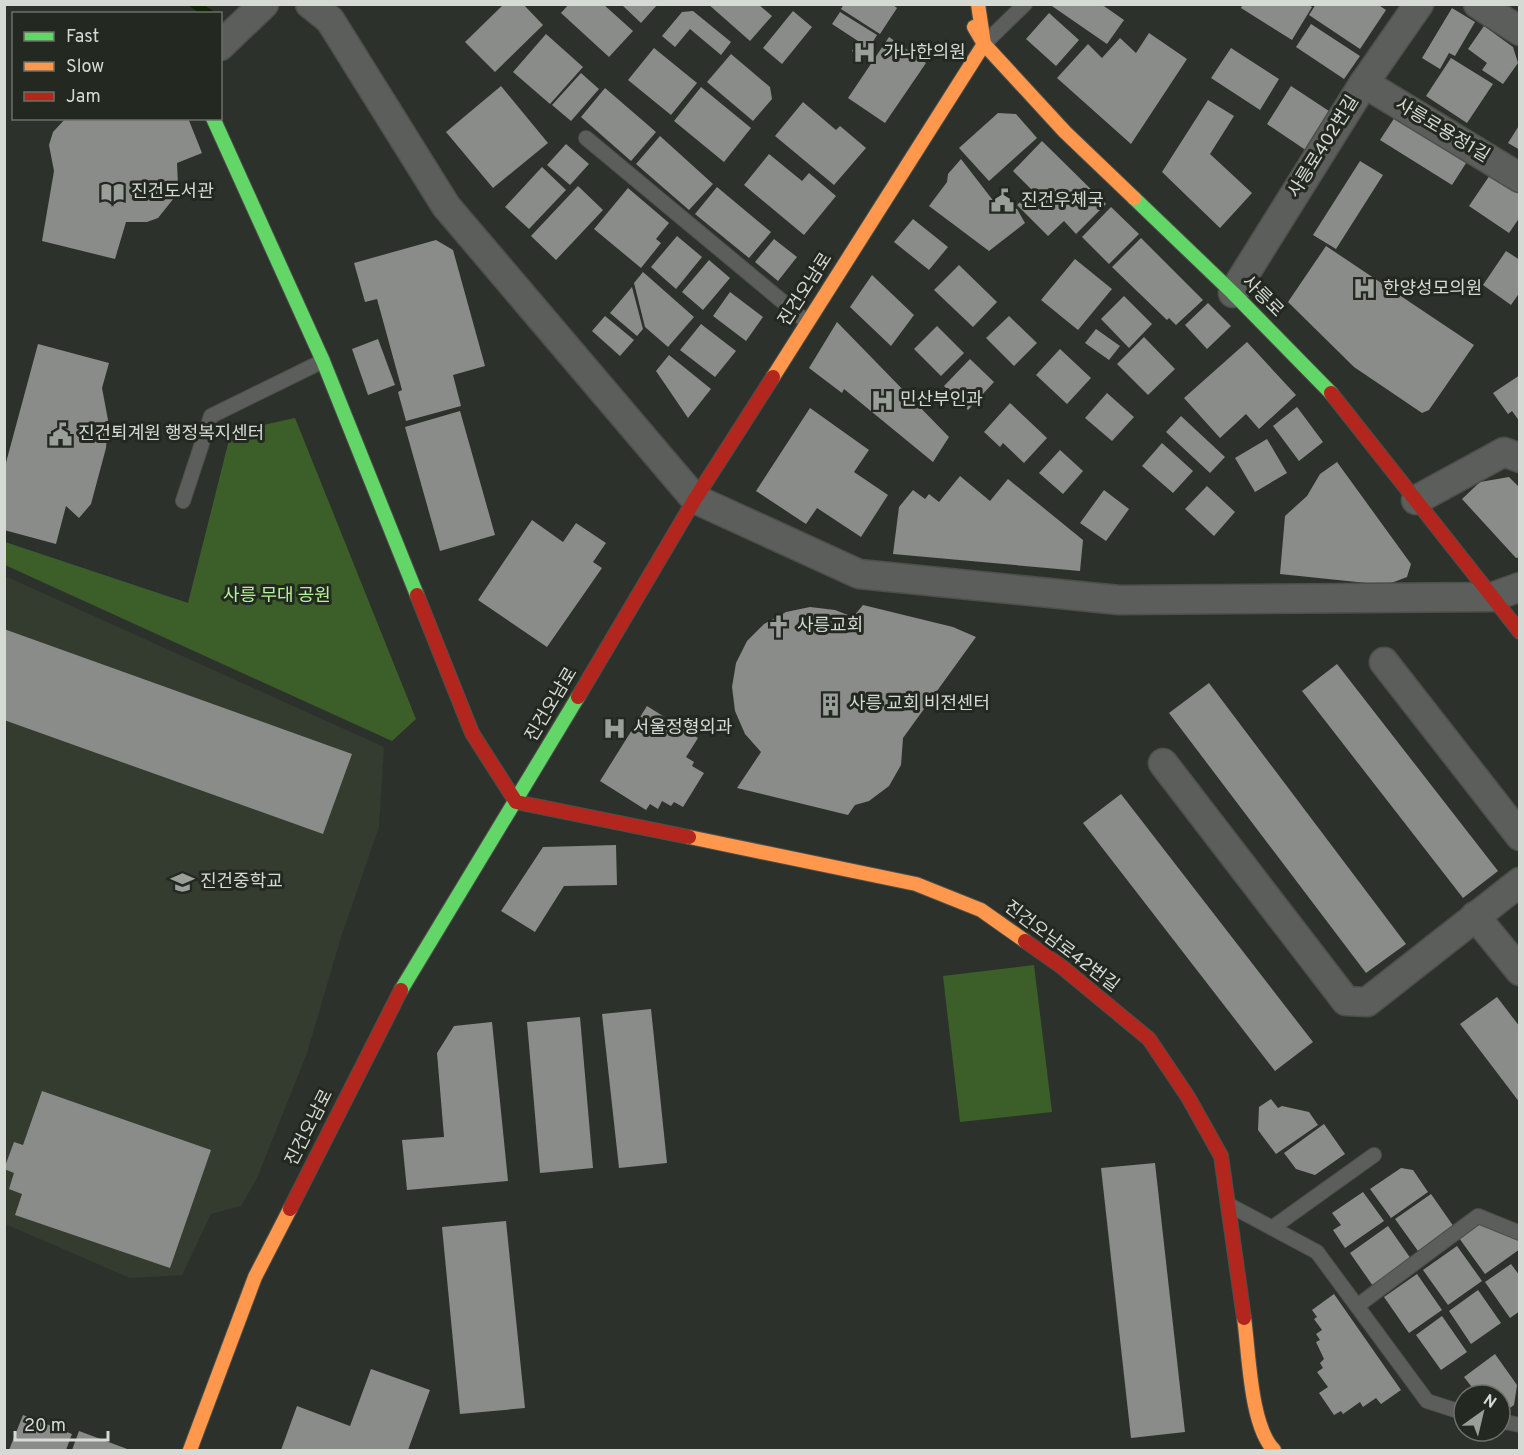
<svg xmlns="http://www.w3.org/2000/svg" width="1524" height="1455" font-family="Overpass,'Noto Sans KR',sans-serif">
<rect width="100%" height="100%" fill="#2d312c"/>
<path fill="#333c2f" d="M5 576 384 747 379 827 341 937 307 1053 257 1178 241 1206 211 1214 182 1275 130 1278 5 1224Z"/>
<g fill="#3c5f29">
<path d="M295 418 416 719 392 741 5 565V542L188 603 231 432Z"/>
<path d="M1034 965 1052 1112 960 1122 943 976Z"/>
</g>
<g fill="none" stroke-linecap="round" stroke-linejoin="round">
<path stroke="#102406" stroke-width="9" d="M194 4 210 14"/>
</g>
<g fill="#898c88">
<path d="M504 4H523L543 25 495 72 465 42Z"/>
<path d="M569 4H603L633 31 609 57 561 13Z"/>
<path d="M621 4H658L641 23Z"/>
<path d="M708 4H758L772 16 750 41Z"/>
<path d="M844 4H892L897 8 880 34 841 9Z"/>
<path d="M1049 4H1101L1124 20 1107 44Z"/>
<path d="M1243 4H1307L1312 7 1292 40 1241 8Z"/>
<path d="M1316 4H1377L1386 10 1360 49 1309 15Z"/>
<path d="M1452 8 1475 22 1455 56 1449 53 1440 69 1422 58Z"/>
<path d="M693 11 731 42 721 55 690 29 675 47 662 36 682 12Z"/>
<path d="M793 11 812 27 782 64 763 48Z"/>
<path d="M840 12 877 35 863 58 852 51 858 41 832 24Z"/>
<path d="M1049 13 1079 40 1056 66 1026 39Z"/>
<path d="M1311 24 1360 56 1344 79 1296 47Z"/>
<path d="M1484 26 1513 47 1518 63 1503 84 1482 70 1487 63 1468 49Z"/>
<path d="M1149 33 1187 59 1131 144 1057 78 1088 44 1102 58 1120 38 1136 53Z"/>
<path d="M546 34 583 67 550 104 513 72Z"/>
<path d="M889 37 926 63 885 123 848 98Z"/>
<path d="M654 48 697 83 671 115 628 80Z"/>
<path d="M1231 48 1279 79 1260 110 1211 78Z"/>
<path d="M731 54 770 87 772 99 753 121 707 82Z"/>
<path d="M1451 58 1493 84 1467 123 1426 96Z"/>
<path d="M581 73 599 89 571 121 552 105Z"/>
<path d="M501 86 548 143 493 188 446 132Z"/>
<path d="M1291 86 1332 113 1307 151 1267 124Z"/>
<path d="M701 87 751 128 724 162 674 121Z"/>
<path d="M605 88 656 132 631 161 581 117Z"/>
<path d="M1208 100 1234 116 1210 154 1252 193 1220 228 1162 172Z"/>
<path d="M803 102 836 130 840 126 866 148 834 185 775 136Z"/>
<path d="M998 113 1016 114 1037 138 989 181 959 148Z"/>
<path d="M1397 114 1468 160 1452 185 1380 140Z"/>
<path d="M66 118H188L202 153 177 163 178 185 174 198 158 218 147 222H126L115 259 42 241 54 171 49 145 53 132Z"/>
<path d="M1520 124V150L1508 143Z"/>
<path d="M660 136 713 184 689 210 636 164Z"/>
<path d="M1042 141 1106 204 1076 234 1064 221 1048 236 1017 205 1032 190 1013 171Z"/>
<path d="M566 144 589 164 570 185 547 165Z"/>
<path d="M769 154 802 181 809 173 836 196 804 235 744 185Z"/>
<path d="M961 159 995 203 1017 209 1025 223 989 251 929 206 947 182 948 174Z"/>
<path d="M1360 161 1383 175 1336 249 1313 235Z"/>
<path d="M542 167 566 190 529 229 505 207Z"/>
<path d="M1490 175 1520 194V217L1509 233 1469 206Z"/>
<path d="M578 186 603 210 556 260 531 236Z"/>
<path d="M717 187 771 232 749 258 695 214Z"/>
<path d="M628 188 669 223 656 239 661 243 641 268 594 229Z"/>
<path d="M1111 207 1139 234 1109 264 1082 237Z"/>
<path d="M913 219 948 247 929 270 894 242Z"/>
<path d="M677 236 702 257 676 289 651 267Z"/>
<path d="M1141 238 1203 300 1176 325 1169 318 1167 320 1112 267Z"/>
<path d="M774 239 797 257 778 281 755 262Z"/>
<path d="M436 240 453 250 485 366 453 375 461 406 406 421 398 392 402 390 377 299 365 302 354 263Z"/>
<path d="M1326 246 1474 345 1429 410 1422 413 1354 367 1288 302Z"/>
<path d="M1506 251 1520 260V292L1511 305 1483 285Z"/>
<path d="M1075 259 1112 289 1078 330 1041 300Z"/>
<path d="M709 260 730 278 703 310 682 292Z"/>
<path d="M959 265 997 302 973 327 934 290Z"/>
<path d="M643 272 694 317 668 347 645 327 634 283Z"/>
<path d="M872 275 914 315 891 346 850 307Z"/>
<path d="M632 287 643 329 637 336 610 313Z"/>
<path d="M730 292 763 317 746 341 713 316Z"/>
<path d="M1124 296 1152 324 1129 348 1101 319Z"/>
<path d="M1208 303 1231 326 1207 349 1185 325Z"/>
<path d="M605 316 634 340 620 356 592 331Z"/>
<path d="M1009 316 1037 343 1014 366 986 338Z"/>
<path d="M837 322 949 437 933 462 844 389 842 393 809 368Z"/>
<path d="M701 324 736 351 715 377 680 350Z"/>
<path d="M937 326 964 353 941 376 914 349Z"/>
<path d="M1096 329 1120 346 1109 360 1085 343Z"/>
<path d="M1144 337 1175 369 1148 395 1117 364Z"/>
<path d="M378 339 395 385 368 395 352 349Z"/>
<path d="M1247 342 1296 395 1259 429 1246 414 1220 438 1184 398Z"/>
<path d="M38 344 109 363 102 388 108 420 106 448 91 504 79 518 66 506 56 544 4 530V470Z"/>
<path d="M1060 349 1091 378 1067 404 1036 375Z"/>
<path d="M669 355 711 389 688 418 656 371Z"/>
<path d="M970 359 994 382 968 410 944 386Z"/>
<path d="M1520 375V422L1512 411 1508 414 1493 393Z"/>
<path d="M1107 393 1134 417 1112 441 1085 418Z"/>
<path d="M1010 403 1047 438 1024 463 1003 443 1000 447 984 432Z"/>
<path d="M1297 407 1323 442 1299 461 1273 426Z"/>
<path d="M810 408 869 450 854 472 888 495 861 537 817 508 806 524 756 491Z"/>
<path d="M460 411 495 535 440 551 405 427Z"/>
<path d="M1181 416 1225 457 1210 473 1166 432Z"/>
<path d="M1267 439 1287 473 1255 492 1235 458Z"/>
<path d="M1162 443 1193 471 1173 493 1142 466Z"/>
<path d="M1060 450 1083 471 1063 494 1039 473Z"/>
<path d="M1337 462 1411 564 1407 577 1386 585 1280 574 1285 516 1307 496 1320 474Z"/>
<path d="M960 476 990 501 1008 479 1083 540 1080 571 893 554 899 507 913 490 925 499 929 494 939 502Z"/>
<path d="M1509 477 1520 488V557L1516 558 1462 499 1480 482Z"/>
<path d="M1207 486 1235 512 1214 536 1185 509Z"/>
<path d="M1104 490 1129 509 1106 541 1080 523Z"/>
<path d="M532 520 563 542 576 523 606 543 593 562 602 568 547 647 478 600Z"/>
<path d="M863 605 953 627 976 637 903 738 901 765 889 786 869 801 855 805 848 815 737 788 761 752 745 734 735 711 732 687 736 663 747 641 764 624 786 612 810 607 835 610 853 617Z"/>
<path d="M4 629 352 754 323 834 4 720Z"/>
<path d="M1337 664 1498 871 1463 898 1302 691Z"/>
<path d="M1209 683 1406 944 1366 973 1169 713Z"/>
<path d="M647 706 698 738 686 757 694 762 692 766 704 773 683 807 674 802 671 806 662 801 658 809 650 804 646 810 600 781Z"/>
<path d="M1121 794 1313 1042 1275 1071 1083 823Z"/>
<path d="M616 845 617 885 564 886 535 932 501 911 543 847Z"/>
<path d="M1497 997 1520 1027V1103L1460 1024Z"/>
<path d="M651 1009 667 1163 619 1168 602 1014Z"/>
<path d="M580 1017 593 1168 540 1173 527 1022Z"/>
<path d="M492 1022 508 1181 407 1190 402 1140 444 1137 437 1053 454 1026Z"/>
<path d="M42 1091 211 1150 170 1268 15 1215 22 1194 9 1189 14 1173 4 1169 14 1142 23 1145Z"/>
<path d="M1271 1099 1278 1108 1282 1106 1309 1112 1318 1125 1276 1154 1258 1130 1259 1107Z"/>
<path d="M1324 1124 1345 1154 1315 1175 1296 1169 1284 1153Z"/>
<path d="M1155 1163 1185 1432 1131 1438 1101 1168Z"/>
<path d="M1401 1168 1413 1170 1428 1192 1391 1218 1370 1189Z"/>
<path d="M1363 1192 1384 1221 1345 1248 1333 1230 1341 1225 1332 1213Z"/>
<path d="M1431 1194 1454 1227 1418 1251 1395 1219Z"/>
<path d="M506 1221 525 1408 460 1414 442 1227Z"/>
<path d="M1480 1223 1517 1238 1520 1242V1249L1485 1274 1459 1238Z"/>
<path d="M1388 1226 1411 1259 1373 1286 1350 1253Z"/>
<path d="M1457 1246 1482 1281 1448 1305 1423 1270Z"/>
<path d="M1511 1264 1520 1276V1311L1510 1318 1485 1282Z"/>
<path d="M1417 1274 1442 1310 1409 1333 1384 1297Z"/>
<path d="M1478 1290 1501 1323 1471 1344 1449 1311Z"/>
<path d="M1334 1294 1401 1390 1381 1404 1376 1398 1363 1407 1360 1402 1343 1414 1341 1411 1334 1415 1319 1393 1328 1387 1317 1372 1323 1368 1320 1363 1324 1359 1316 1342 1320 1340 1316 1334 1322 1330 1314 1319 1317 1317 1312 1310Z"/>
<path d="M1442 1316 1467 1352 1441 1370 1416 1335Z"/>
<path d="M1495 1354 1517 1385 1514 1405 1507 1410 1500 1408V1395H1478L1464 1377Z"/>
<path d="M371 1369 430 1390 408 1450H281L297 1406 350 1426Z"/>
<path d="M23 1415 72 1434 66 1450H9Z"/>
<path d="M79 1431 130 1450H72Z"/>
</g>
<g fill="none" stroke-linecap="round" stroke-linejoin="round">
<defs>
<g id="lane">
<path d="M986 42 1025 4"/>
<path d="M586 138 807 322"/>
<path d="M183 501 211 416 323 361"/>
<path d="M1231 1206 1317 1252 1427 1401 1464 1413"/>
<path d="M1272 1228 1374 1155"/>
<path d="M1357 1306 1478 1216 1520 1233"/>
<path d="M1500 1421 1520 1425"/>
</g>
<g id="street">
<path d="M310 4 330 20 446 206 695 499 859 574 1119 600 1492 597 1520 587"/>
<path d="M1478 4 1520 31"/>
<path d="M220 46 264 4"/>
<path d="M1364 83 1520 178"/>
<path d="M1233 293 1364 83 1419 4"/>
<path d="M1416 500 1504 452 1520 458"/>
<path d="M1384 662 1520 836"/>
<path d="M1163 763 1346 1001 1367 1002 1520 882"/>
<path d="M1475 916 1520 971"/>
</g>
<g id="fast">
<path d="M213 118 323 361 417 595"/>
<path d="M1134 198 1233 293 1331 393"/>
<path d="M401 990 578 697"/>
</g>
<g id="slow">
<path d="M974 27 984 44 1065 132 1134 198"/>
<path d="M773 377 984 44 978 4"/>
<path d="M689 837 916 884 981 910 1025 941"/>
<path d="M1244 1318C1249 1352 1250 1426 1274 1450"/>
<path d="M190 1450 255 1277 290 1209"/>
</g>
<g id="jam">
<path d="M1331 393 1520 632"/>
<path d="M417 595 472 733 516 802 689 837"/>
<path d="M578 697 695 499 773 377"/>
<path d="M1025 941 1062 967 1149 1039 1188 1097 1221 1156 1244 1318"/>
<path d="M290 1209 401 990"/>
</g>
</defs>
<use href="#lane" stroke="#4c4f4a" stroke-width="16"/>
<use href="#street" stroke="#4c4f4a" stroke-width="31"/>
<use href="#fast" stroke="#4c4f4a" stroke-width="16"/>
<use href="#slow" stroke="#4c4f4a" stroke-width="16"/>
<use href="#jam" stroke="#4c4f4a" stroke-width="16"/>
<use href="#lane" stroke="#5b5e5a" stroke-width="14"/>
<use href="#street" stroke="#5b5e5a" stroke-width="28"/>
<use href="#fast" stroke="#63d668" stroke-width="14"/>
<use href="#slow" stroke="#ff974d" stroke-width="14"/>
<use href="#jam" stroke="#b3261e" stroke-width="14"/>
</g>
<defs>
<symbol id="hospital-bare" viewBox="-9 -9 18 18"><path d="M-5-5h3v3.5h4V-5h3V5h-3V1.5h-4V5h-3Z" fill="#9b9f99" stroke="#232920" stroke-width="2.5" paint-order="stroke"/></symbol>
<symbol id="library-bare" viewBox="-9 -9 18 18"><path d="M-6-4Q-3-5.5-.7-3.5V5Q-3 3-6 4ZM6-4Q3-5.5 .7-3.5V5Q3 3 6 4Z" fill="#9b9f99" stroke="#232920" stroke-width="2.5" paint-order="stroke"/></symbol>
<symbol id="civic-bare" viewBox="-9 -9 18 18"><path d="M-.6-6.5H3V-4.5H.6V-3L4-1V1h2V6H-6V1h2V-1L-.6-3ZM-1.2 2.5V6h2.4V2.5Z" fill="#9b9f99" stroke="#232920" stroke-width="2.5" paint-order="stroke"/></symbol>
<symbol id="church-bare" viewBox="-9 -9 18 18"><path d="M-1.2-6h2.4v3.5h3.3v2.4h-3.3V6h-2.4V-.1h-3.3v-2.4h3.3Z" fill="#9b9f99" stroke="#232920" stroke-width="2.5" paint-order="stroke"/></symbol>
<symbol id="building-bare" viewBox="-9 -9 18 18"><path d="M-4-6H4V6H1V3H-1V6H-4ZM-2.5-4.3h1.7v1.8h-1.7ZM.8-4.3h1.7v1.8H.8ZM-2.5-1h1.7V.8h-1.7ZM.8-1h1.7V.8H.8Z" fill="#9b9f99" stroke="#232920" stroke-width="2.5" paint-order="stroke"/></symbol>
<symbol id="school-bare" viewBox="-9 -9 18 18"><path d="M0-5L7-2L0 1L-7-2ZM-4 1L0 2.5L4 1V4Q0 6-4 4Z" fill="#9b9f99" stroke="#232920" stroke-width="2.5" paint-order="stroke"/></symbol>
</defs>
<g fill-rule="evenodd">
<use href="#hospital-bare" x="848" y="36" width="33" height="33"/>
<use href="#library-bare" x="96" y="176" width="33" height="33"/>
<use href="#civic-bare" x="986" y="184" width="33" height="33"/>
<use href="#hospital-bare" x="1348" y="272" width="33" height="33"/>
<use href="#hospital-bare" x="866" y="384" width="33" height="33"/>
<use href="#civic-bare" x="44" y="418" width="33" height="33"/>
<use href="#church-bare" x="762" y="610" width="33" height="33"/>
<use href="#building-bare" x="814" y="688" width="33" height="33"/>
<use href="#hospital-bare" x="598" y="712" width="33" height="33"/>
<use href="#school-bare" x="166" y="866" width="33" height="33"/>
</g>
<g text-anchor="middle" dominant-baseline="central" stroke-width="6" stroke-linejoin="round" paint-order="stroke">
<g font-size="18" fill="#d6dad4" stroke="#232920" text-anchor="start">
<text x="883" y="53">가나한의원</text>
<text x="131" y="192">진건도서관</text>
<text x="1021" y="201">진건우체국</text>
<text x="1383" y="289">한양성모의원</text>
<text x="900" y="400">민산부인과</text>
<text x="78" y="434">진건퇴계원 행정복지센터</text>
<text x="797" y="626">사릉교회</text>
<text x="849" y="704">사릉 교회 비전센터</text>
<text x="633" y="728">서울정형외과</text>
<text x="200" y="882">진건중학교</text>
</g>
<g font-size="18" fill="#d6dad4" stroke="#232920">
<text transform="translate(1442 131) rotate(31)">사릉로용정1길</text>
<text transform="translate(1324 147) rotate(-58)">사릉로402번길</text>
<text transform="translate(806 290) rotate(-57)">진건오남로</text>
<text transform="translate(1262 297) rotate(45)">사릉로</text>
<text transform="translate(552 705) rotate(-59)">진건오남로</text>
<text transform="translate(1061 947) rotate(37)">진건오남로42번길</text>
<text transform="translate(310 1128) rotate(-63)">진건오남로</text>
</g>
<g font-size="18" fill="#b4f397" stroke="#232920">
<text x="277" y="596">사릉 무대 공원</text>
</g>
</g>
<rect width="1524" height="1455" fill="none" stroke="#d6dad4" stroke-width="12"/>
<rect x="12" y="12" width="210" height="108" fill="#232920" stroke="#6b7068" stroke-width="1.5"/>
<rect x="24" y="32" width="30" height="9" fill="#63d668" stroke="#6b7068" stroke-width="1.5"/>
<text x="66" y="42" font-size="18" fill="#d6dad4">Fast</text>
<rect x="24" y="62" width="30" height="9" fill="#ff974d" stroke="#6b7068" stroke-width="1.5"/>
<text x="66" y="72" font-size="18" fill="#d6dad4">Slow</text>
<rect x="24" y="92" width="30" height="9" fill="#b3261e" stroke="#6b7068" stroke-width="1.5"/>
<text x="66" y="102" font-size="18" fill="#d6dad4">Jam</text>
<g transform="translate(1482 1413) rotate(34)"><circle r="28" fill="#232920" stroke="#6b7068" stroke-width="1.5"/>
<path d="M0-4.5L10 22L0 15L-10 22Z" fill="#9b9f99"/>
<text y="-9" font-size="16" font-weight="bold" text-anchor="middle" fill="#d6dad4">N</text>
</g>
<path d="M15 1431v9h93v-9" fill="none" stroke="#d6dad4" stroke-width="3"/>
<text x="24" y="1431" font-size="18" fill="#d6dad4" stroke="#232920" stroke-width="4.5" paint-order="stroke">20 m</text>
</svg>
